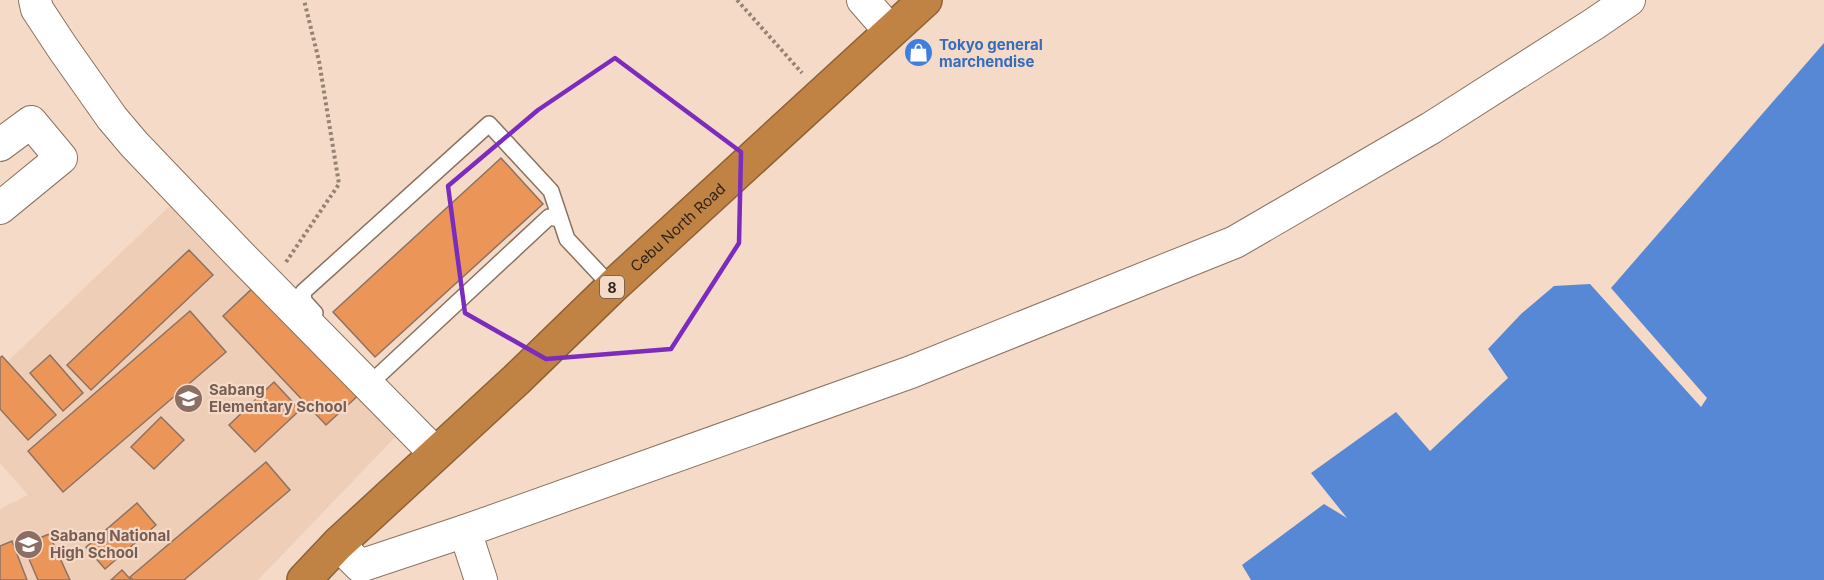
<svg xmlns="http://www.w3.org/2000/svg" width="1824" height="580" font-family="Inter,sans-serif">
<rect width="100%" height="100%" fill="#f5dac7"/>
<path fill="#efceb7" d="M183 193 404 428 258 580H0V509L28 495 0 463V369Z"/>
<path fill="#5688d5" d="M1824 43V580H1251L1242 565 1324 504 1347 518 1311 473 1396 412 1430 451 1508 378 1488 349 1521 314 1554 286 1590 284 1701 407 1707 398 1611 288Z"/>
<g fill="#eb9559" stroke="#8c7363" stroke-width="1.5">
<path d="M501 158 543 204 375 357 333 312Z"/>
<path d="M189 250 213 275 91 390 67 365Z"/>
<path d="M258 283 362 392 326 425 223 316Z"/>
<path d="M190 311 226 352 63 492 28 451Z"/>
<path d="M50 355 83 393 63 411 30 373Z"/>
<path d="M2 356 56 415 28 440 0 409V358Z"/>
<path d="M274 382 300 410 255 452 229 425Z"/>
<path d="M161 417 184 440 154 469 131 447Z"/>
<path d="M266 462 290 490 184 580H133L130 577Z"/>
<path d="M137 503 156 525 105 569 86 547Z"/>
<path d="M49 534 70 580H38L23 545Z"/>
<path d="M12 541 27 580H0V546Z"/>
<path d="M122 570 131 580H111Z"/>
</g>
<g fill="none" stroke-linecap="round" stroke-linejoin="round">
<defs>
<g id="lane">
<path d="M315 313 304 301 303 292 489 124 551 191 567 239 612 287"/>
<path d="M377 377 549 217 560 219"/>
</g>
<g id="street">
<path d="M35 0 37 9 62 47 112 118 134 144 240 255 435 453"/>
<path d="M863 0 890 31"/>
<path d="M0 145 31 122 61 158 0 208"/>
<path d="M465 531 481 580"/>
<path d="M338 544 360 566 465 531 911 372 1235 242 1431 128 1594 24 1629 0"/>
</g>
<g id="highway">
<path id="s1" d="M304 580 338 544 516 380 612 287 925 0"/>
</g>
</defs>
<use href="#lane" stroke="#8b7362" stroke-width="18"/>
<use href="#street" stroke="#8b7362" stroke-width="34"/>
<use href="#highway" stroke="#8e6236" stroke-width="36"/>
<g stroke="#968375" stroke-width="4" stroke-dasharray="3 3" stroke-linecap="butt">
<path d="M737 0 802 73"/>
<path d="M286 262 339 184 319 61 304 0"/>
</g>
<use href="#lane" stroke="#fff" stroke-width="15"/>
<use href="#street" stroke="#fff" stroke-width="32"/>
<use href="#highway" stroke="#c18343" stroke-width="33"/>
</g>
<path fill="none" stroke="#7b2cbf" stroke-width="4.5" stroke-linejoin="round" d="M615 58 741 152 739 243 671 349 546 359 465 313 448 186 538 110Z"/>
<defs>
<symbol id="shop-disc" viewBox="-11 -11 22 22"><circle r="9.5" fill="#3f7fe0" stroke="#f5dac7"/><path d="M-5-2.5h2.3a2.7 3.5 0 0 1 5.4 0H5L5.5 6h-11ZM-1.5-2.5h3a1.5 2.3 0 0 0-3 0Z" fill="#fff"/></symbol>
<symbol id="school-disc" viewBox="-11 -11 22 22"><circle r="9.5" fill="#8d6e63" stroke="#f5dac7"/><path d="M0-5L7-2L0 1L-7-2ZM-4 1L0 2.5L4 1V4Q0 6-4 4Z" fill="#fff"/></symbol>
</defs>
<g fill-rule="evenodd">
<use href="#shop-disc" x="902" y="36" width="33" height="33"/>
<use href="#school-disc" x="172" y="382" width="33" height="33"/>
<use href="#school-disc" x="12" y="528" width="33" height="33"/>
</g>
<g text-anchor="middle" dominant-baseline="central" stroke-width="4.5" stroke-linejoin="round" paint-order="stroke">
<rect fill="#f5dac7" stroke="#6a5b51" stroke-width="1.5" x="600" y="276" width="24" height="22" rx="4.5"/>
<g font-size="14" font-weight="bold" fill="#2f251e">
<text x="612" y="287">8</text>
</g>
<g font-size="15" font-weight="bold" fill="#366cbe" stroke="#f5dac7" text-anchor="start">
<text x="939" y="44">Tokyo general<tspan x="939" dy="17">marchendise</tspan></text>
</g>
<g font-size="15" fill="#2f251e" stroke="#f5dac7">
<text stroke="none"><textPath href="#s1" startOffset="514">Cebu North Road</textPath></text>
</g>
<g font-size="15" font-weight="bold" fill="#785e54" stroke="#f5dac7" text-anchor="start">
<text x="209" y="389">Sabang<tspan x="209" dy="17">Elementary School</tspan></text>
<text x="50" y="535">Sabang National<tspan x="50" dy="17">High School</tspan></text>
</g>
</g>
</svg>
